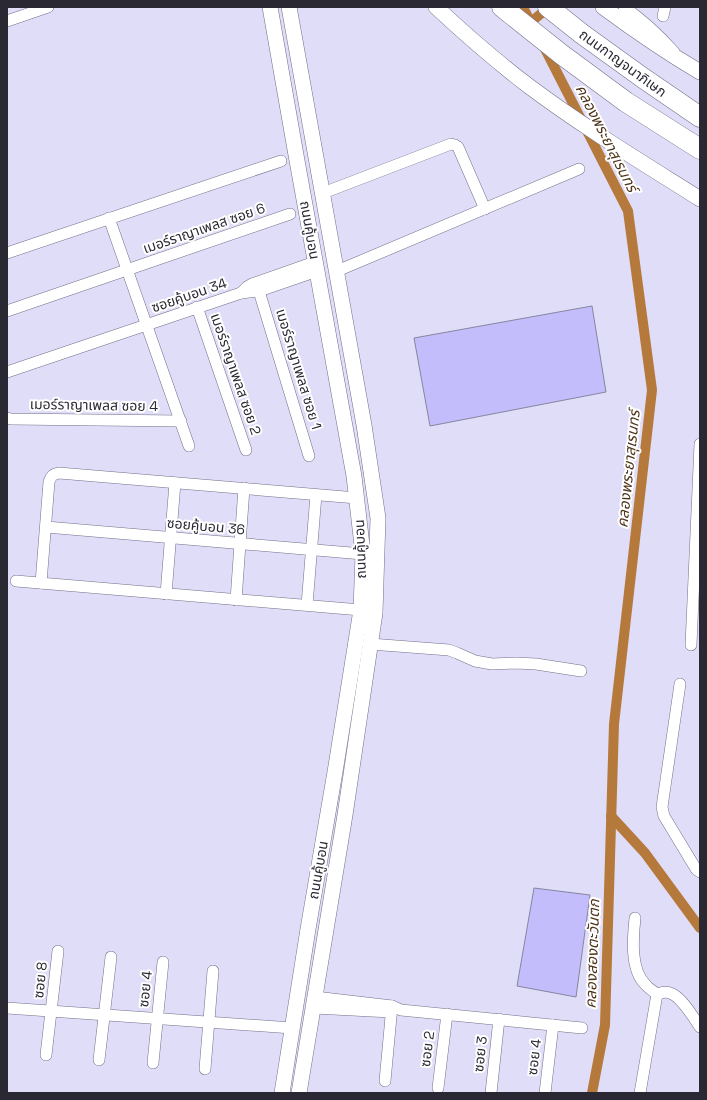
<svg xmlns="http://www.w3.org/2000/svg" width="707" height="1100" font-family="'Space Grotesk','Noto Sans Thai',sans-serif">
<rect width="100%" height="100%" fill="#dfddf8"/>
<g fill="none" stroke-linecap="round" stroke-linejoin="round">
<g stroke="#b6793c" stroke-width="10">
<path d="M523 7 532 25"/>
<path d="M531 22 549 7"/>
<path d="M543 45 628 211 652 390 614 724 605 1025 592 1093"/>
<path d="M611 816 645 853 700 928"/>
</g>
</g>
<g fill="#c3bdfb" stroke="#87859e">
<path d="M592 306 606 392 430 426 414 338Z"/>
<path d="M534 888 590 895 576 997 517 986Z"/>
</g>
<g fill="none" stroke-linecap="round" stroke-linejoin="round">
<defs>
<g id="minor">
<path d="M624 7C644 21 658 34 674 52"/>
<path d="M663 16 665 7"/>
<path d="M7 21 48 7"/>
<path d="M323 193 451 144 455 145 458 147 485 209"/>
<path d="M109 218 189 446"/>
<path d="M7 253 281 161"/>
<path d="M337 271 579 169"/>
<path d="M259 291 309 456"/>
<path d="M241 293 247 287 252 284 315 262"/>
<path d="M197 307 246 450"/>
<path d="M7 311 290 214"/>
<path d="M7 372 241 293 259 291 317 271"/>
<path d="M7 418 11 419 181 421"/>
<path d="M46 527 363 554"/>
<path d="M16 581 361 610"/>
<path d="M41 583 49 482C51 476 53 474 59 473L357 498"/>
<path d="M166 594 175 483"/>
<path d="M236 600 244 488"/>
<path d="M307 605 316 495"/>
<path d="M370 644 449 650 457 653 475 661 492 664 516 663 536 664 581 671"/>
<path d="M691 645 700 444"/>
<path d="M680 684 662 807 664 816 696 869 700 872"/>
<path d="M635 918C633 937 630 969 645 984 648 988 653 991 657 994"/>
<path d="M315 997 392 1006 401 1010 582 1028"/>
<path d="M7 1008 292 1028"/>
<path d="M314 1008 391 1012"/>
<path d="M46 1055 58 951"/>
<path d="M99 1060 111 957"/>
<path d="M153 1063 163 962"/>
<path d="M205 1069 213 971"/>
<path d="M385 1081 392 1006"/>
<path d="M438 1088 447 1014"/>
<path d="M491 1093 499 1019"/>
<path d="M545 1093 553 1025"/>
<path d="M640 1093 657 994C661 993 665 991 670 993 682 997 693 1017 700 1027"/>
</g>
<g id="secondary">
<path d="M270 7 296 155 354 476 363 554 361 610 335 772 308 929 282 1093"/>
<path d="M289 7 364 425 378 518 375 613 345 815 299 1093"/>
<path d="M436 7C466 35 497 62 530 87 585 128 643 163 700 199"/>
<path d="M603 7C634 30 666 52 700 72"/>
</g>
<g id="motorway">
<path d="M502 7 561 54 626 102 700 149"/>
<path d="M548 7 582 34 643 78 700 117"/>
</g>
</defs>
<use href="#minor" stroke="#727088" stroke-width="12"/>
<use href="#secondary" stroke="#727088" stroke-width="16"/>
<use href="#motorway" stroke="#727088" stroke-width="21"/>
<use href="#minor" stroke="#fff" stroke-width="11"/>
<use href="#secondary" stroke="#fff" stroke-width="15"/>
<use href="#motorway" stroke="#fff" stroke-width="20"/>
</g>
<g text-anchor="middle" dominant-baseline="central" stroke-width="4" stroke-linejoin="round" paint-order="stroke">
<g font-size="14" fill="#2a2933" stroke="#fff">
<text transform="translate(623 63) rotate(36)">ถนนกาญจนาภิเษก</text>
<text transform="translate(204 228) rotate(-19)">เมอร์ราญาเพลส ซอย 6</text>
<text transform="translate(310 230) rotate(80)">ถนนคู้บอน</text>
<text transform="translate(189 295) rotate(-19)">ซอยคู้บอน 34</text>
<text transform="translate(299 369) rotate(73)">เมอร์ราญาเพลส ซอย 1</text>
<text transform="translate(236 374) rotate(71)">เมอร์ราญาเพลส ซอย 2</text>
<text transform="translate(94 405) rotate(1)">เมอร์ราญาเพลส ซอย 4</text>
<text transform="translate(206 526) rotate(5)">ซอยคู้บอน 36</text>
<text transform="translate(360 549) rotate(-92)">ถนนคู้บอน</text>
<text transform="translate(318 870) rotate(-80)">ถนนคู้บอน</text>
<text transform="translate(40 980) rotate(-84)">ซอย 8</text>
<text transform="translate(145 989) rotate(-84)">ซอย 4</text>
<text transform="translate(427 1049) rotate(-83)">ซอย 2</text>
<text transform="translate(480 1054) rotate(-84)">ซอย 3</text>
<text transform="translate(534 1057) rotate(-83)">ซอย 4</text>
</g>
<g font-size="15" font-style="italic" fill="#4f341a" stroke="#fff">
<text transform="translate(607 138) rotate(63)">คลองพระยาสุเรนทร์</text>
<text transform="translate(628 469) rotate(-84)">คลองพระยาสุเรนทร์</text>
<text transform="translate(592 954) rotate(-88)">คลองสองตะวันตก</text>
</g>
</g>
<rect width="707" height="1100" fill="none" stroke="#2a2933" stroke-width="16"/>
</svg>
